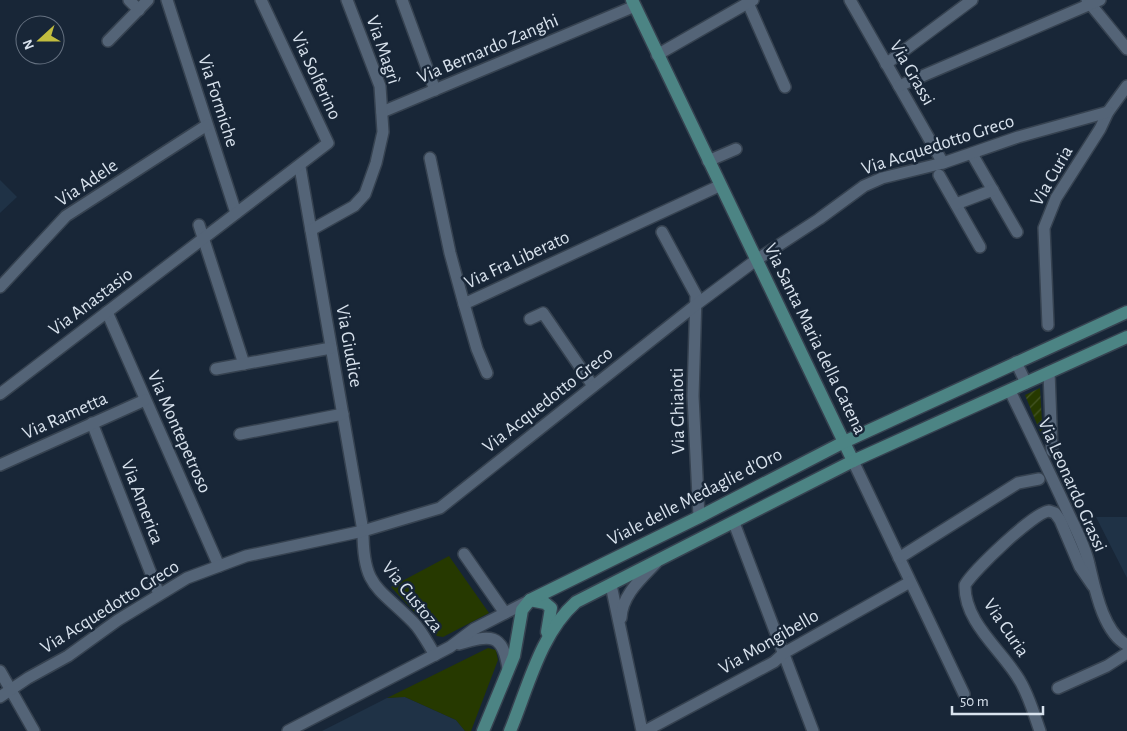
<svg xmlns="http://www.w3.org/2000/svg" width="1127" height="731" font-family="'Alegreya Sans',sans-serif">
<defs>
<pattern id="garden-furrows" width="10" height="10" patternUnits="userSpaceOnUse" patternTransform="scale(1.25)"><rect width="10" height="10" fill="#263900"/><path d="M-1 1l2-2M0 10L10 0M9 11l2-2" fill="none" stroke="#455526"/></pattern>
</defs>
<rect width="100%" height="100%" fill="#182637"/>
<g fill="#1f3246">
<path d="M0 180 17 197 0 213Z"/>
<path d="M1096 517H1127V578Z"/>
<path d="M398 697H405L456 720 465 731H322L387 698Z"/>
</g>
<g fill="#263900">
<path d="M449 556 489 613 443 637 437 636 391 587Z"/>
<path d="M488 648 496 650 498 660 471 731H465L456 720 405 697 387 698Z"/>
</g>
<path fill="url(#garden-furrows)" d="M1040 388 1043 439 1025 395Z"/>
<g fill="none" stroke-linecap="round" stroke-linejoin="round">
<defs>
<g id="street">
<path d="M129 0 139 10"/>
<path d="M167 0 236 213"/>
<path d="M402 0 435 90"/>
<path d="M850 0 943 163"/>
<path d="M1087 0 1127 49"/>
<path d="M748 3 785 87"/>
<path d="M108 41 148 0"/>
<path d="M657 55 753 0"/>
<path d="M886 64 972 0"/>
<path d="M899 86 1100 0"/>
<path d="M382 112 635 6"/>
<path d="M972 154 1017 232"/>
<path d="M430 158 450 253 464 304 719 186"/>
<path d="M708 161 736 149"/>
<path d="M300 167 363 531C363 587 377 586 413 622 422 631 428 644 435 655"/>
<path d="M939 175 980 247"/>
<path d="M956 204 993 190"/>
<path d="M199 225 244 364"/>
<path d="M311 230 354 206 365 194 376 163 383 132 380 86 347 0"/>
<path d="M662 232 696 295 693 396 699 517"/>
<path d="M0 287 66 216 207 125"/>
<path d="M464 304 477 349 487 373"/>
<path d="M107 312 219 566"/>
<path d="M530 319 543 313 593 386"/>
<path d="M1048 325 1044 228 1056 198 1100 129 1108 112 1127 86"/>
<path d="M1016 362 1026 383"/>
<path d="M216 369 331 348"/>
<path d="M1049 372 1052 451"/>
<path d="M1010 391C1029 430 1048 469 1066 508 1074 526 1085 545 1089 564 1095 589 1103 632 1127 645"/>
<path d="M0 394 328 143 261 0"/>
<path d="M92 423 159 594"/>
<path d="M240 434 343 414"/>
<path d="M853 461 964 694"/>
<path d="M0 465 145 400"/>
<path d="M734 523 813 731"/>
<path d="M464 554 505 613"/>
<path d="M899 558 1018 483 1039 479"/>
<path d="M611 585 642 731"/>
<path d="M621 618C622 595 641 579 656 563"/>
<path d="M459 644C490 635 503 632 508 669"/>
<path d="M0 671 34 731"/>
<path d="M1058 688 1107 666 1127 653"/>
<path d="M0 697 28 678 68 656 118 620 187 578 246 556 363 531 440 508 697 304 756 260 819 219 864 186 882 178 943 163 1018 137 1108 112"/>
<path d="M288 731 450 647 474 629 529 601"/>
<path d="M645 731 774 662 784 653 910 582"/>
<path d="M1040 731C1034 714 1029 696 1020 681 1003 651 964 623 965 585 973 571 1034 512 1049 511L1055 513 1060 520 1080 567 1093 586"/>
</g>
<g id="secondary">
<path d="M632 0 853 461"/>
<path d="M530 600 545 603 551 608 547 632"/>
<path d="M483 731 514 656 522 610 530 600 699 517 844 442 1127 312"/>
<path d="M510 731C528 688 540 634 576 602L853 461 1127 337"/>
</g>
</defs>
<use href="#street" stroke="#364250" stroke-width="14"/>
<use href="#secondary" stroke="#364250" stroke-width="15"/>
<use href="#street" stroke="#546477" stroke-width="11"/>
<use href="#secondary" stroke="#4c8484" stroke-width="12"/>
</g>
<g text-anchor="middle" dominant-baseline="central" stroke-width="5" stroke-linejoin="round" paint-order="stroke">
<g font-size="19" fill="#d8e2ed" stroke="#182637">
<text transform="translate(488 49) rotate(-23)">Via Bernardo Zanghi</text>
<text transform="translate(383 50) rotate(71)">Via Magrì</text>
<text transform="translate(912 73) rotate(60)">Via Grassi</text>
<text transform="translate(316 76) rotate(65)">Via Solferino</text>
<text transform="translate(218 101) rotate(72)">Via Formiche</text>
<text transform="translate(938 145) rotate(-18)">Via Acquedotto Greco</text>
<text transform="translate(1052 176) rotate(-60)">Via Curia</text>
<text transform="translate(87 183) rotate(-34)">Via Adele</text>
<text transform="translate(517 260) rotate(-25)">Via Fra Liberato</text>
<text transform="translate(91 302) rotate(-37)">Via Anastasio</text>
<text transform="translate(815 339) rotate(64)">Via Santa Maria della Catena</text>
<text transform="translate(349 346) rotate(80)">Via Giudice</text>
<text transform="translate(548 400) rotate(-38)">Via Acquedotto Greco</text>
<text transform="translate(678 411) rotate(-91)">Via Ghiaioti</text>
<text transform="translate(65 416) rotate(-24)">Via Rametta</text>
<text transform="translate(179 432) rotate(66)">Via Montepetroso</text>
<text transform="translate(1072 485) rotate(66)">Via Leonardo Grassi</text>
<text transform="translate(695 497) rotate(-27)">Viale delle Medaglie d'Oro</text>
<text transform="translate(142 502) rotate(69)">Via America</text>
<text transform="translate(412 597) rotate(51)">Via Custoza</text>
<text transform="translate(110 607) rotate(-32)">Via Acquedotto Greco</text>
<text transform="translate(1006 628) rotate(56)">Via Curia</text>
<text transform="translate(769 642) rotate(-30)">Via Mongibello</text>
</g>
</g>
<g transform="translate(40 40) rotate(249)"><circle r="24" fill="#182637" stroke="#657180"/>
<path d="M0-4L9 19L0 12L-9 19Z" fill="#c2bd3f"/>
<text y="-8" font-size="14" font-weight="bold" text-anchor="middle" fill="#d8e2ed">N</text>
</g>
<path d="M952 706v8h91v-8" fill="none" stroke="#d8e2ed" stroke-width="2.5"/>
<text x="960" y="706" font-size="15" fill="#d8e2ed" stroke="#182637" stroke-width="4" paint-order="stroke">50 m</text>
</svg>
